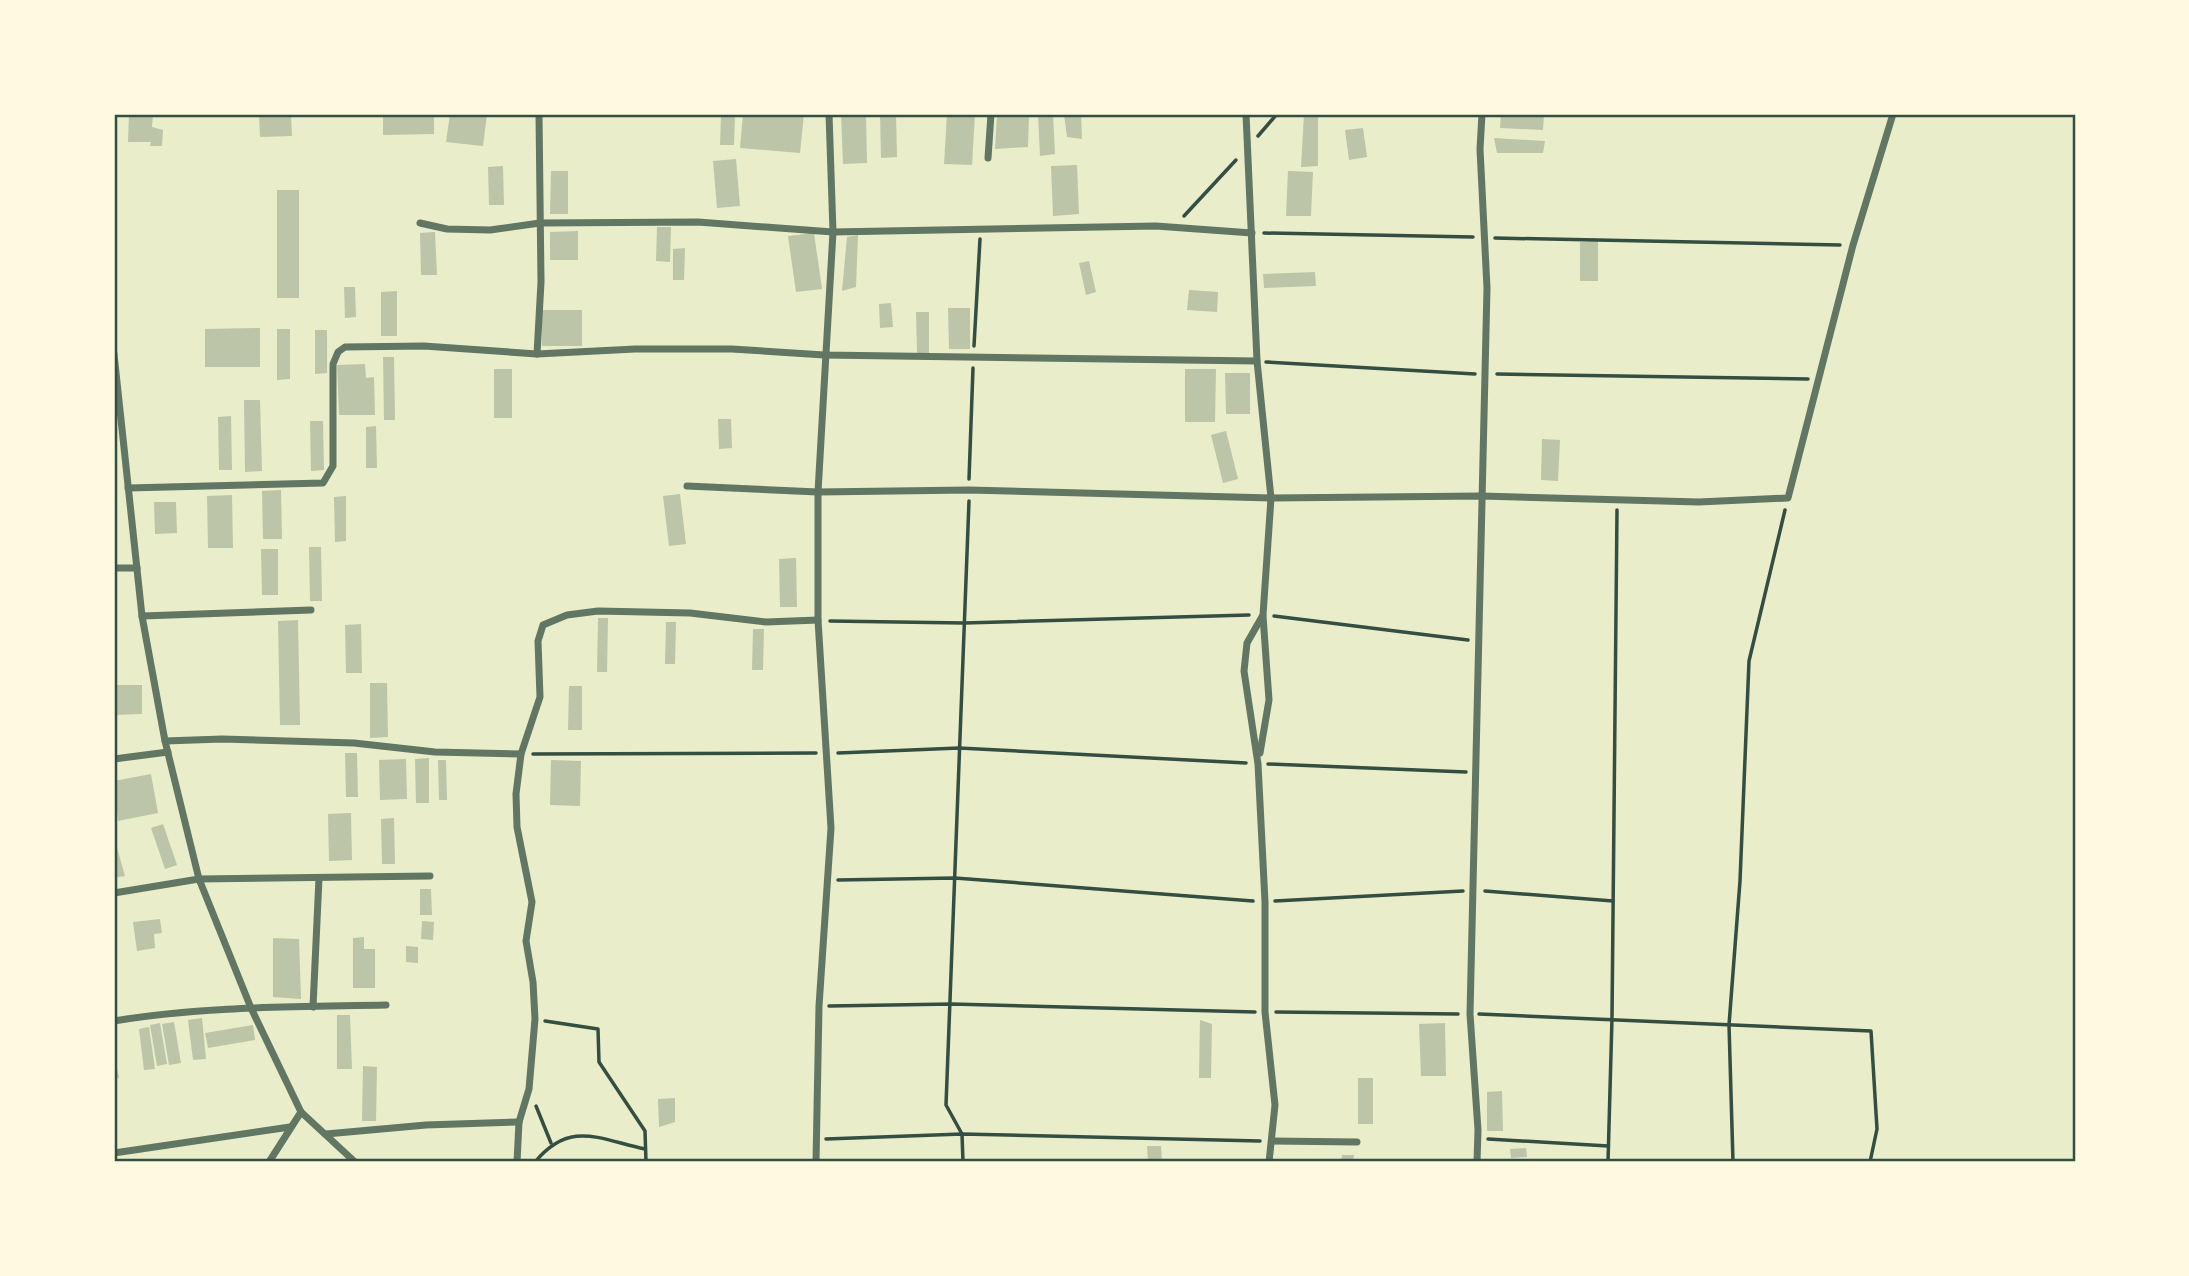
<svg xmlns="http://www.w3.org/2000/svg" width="2189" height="1276" font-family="'Work Sans',sans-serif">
<rect width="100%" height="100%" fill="#e9edc9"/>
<g fill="#bcc5a7">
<path d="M129 114H153L152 127 163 130 162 146H150L151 142H128Z"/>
<path d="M259 114H291L292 136 260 137Z"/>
<path d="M383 114H434V134L383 135Z"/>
<path d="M450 114H487L483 146 446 142Z"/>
<path d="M721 114H735L734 145H720Z"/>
<path d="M743 114H804L800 153 740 148Z"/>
<path d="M841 114H866L867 163 843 164Z"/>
<path d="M880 114H896L897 157 881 158Z"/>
<path d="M947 114H975L972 165 944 164Z"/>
<path d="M997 114H1029L1028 147 995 149Z"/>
<path d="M1038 114H1053L1055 154 1040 156Z"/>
<path d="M1064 114H1081L1082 139 1067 137Z"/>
<path d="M1304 114H1318V166L1301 167Z"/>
<path d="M1501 114H1544L1543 130 1500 128Z"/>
<path d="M1363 128 1367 157 1349 160 1345 130Z"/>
<path d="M1494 138 1545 141 1543 153H1497Z"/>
<path d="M736 159 740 206 717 208 713 161Z"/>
<path d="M1077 165 1079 214 1053 216 1051 166Z"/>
<path d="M503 166 504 205H489L488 167Z"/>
<path d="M551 171H568V214H550Z"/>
<path d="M1288 171 1313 172 1311 216H1286Z"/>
<rect x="277" y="190" width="22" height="108"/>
<path d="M657 227H671L670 262 656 261Z"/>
<path d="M578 231V260H550V232Z"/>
<path d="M435 232 437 275H421L420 233Z"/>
<path d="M814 233 822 289 796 292 788 236Z"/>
<path d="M858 235 856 287 842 291 847 237Z"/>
<path d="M1598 241V281H1580V242Z"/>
<path d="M685 248 684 280H673V249Z"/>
<path d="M1089 261 1096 292 1086 295 1079 263Z"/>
<path d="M1315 272 1316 286 1264 288 1263 274Z"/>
<path d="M344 287H355L356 317 345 318Z"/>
<path d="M1189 290 1218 292 1217 312 1187 310Z"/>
<path d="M397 291V336H381V292Z"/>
<path d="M891 303 893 327 880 328 879 304Z"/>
<path d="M948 308H970V349H949Z"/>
<rect x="542" y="310" width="40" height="36"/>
<path d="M916 312H929V353H917Z"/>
<path d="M260 328V367H205V329Z"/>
<path d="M277 329H290V379L277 380Z"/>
<path d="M315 330H327V373L315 374Z"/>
<path d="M383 357H394L395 420H384Z"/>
<path d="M365 364 366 378 374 377 375 415H339L337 365Z"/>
<rect x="494" y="369" width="18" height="49"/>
<path d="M1185 369H1216L1215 422H1185Z"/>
<path d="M1225 373H1250V414H1226Z"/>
<path d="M244 400H260L262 471 245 472Z"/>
<path d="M231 416 232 470H219L218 417Z"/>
<path d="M718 419H731L732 448 719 449Z"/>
<path d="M310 421H323L324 470 311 471Z"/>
<path d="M376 426 377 468H366V427Z"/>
<path d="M1226 431 1238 479 1223 483 1211 435Z"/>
<path d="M1542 439 1560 440 1558 481 1541 480Z"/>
<path d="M281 490 282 539H263L262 491Z"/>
<path d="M680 494 686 544 669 546 663 496Z"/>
<path d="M232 495 233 548H208L207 496Z"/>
<path d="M346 496V541L335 542 334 497Z"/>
<path d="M154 502H176L177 533 155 534Z"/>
<path d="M309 547H321L322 601H310Z"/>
<path d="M261 549H278V595H262Z"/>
<path d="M796 558 797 607H780L779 559Z"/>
<path d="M598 618H608L607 672H597Z"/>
<path d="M298 620 300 725H280L278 621Z"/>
<path d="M666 622H676L675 664H665Z"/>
<path d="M361 624 362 673H346L345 625Z"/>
<path d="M753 629H764L763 670H752Z"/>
<path d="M370 683H387L388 737 370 738Z"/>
<path d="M114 685H142V714L114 715Z"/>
<path d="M569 686H582V730H568Z"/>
<path d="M345 753H357L358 797H346Z"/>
<path d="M429 758V803H416L415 759Z"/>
<path d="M406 759 407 799 380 800 379 760Z"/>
<path d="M438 760H446L447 800H439Z"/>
<path d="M551 760 581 761 580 806 550 805Z"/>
<path d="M151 774 158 813 118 821 114 781Z"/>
<path d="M351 813 352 860 329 861 328 814Z"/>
<path d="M394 818 395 864H382L381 819Z"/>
<path d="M163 824 177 865 165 869 151 828Z"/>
<path d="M114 837 125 876 114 878Z"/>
<path d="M420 889H431L432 915H420Z"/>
<path d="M160 919 162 933 154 934 155 948 137 951 133 922Z"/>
<path d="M422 921 434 922 433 940 421 939Z"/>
<path d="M364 937V949H375V988H353V938Z"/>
<path d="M273 938 299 939 301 999 273 997Z"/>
<path d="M406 946 418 947V963L406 962Z"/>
<path d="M337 1015H350L352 1069H337Z"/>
<path d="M202 1018 206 1059 193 1060 188 1020Z"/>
<path d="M1200 1020 1212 1024 1211 1078H1199Z"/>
<path d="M174 1022 181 1063 169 1065 162 1024Z"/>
<path d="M160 1023 167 1064 157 1066 150 1025Z"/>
<path d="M1445 1023 1446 1076H1421L1419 1024Z"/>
<path d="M253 1025 255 1040 208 1048 205 1033Z"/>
<path d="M149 1027 155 1069 144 1070 139 1029Z"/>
<path d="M114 1053 119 1078 114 1079Z"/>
<path d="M363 1066 377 1067 376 1121H362Z"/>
<rect x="1358" y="1078" width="15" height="46"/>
<path d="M1502 1091 1503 1131H1487V1092Z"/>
<path d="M675 1098V1122L659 1127 658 1099Z"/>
<path d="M1147 1146H1161L1162 1162H1148Z"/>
<path d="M1526 1148 1527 1157 1511 1158 1510 1149Z"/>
<path d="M1342 1155H1354L1353 1162H1341Z"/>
</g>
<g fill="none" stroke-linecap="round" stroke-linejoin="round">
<g stroke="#344e41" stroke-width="3.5">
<path d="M1258 136 1277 114"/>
<path d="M1184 216 1236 160"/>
<path d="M1264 233 1473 237"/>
<path d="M1495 238 1840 245"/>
<path d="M974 346 980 239"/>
<path d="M1266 362 1475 374"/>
<path d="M1497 374 1808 379"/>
<path d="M969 479 973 368"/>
<path d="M1274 616 1468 640"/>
<path d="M830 621 964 623 1249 615"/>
<path d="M838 753 959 748 1246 763"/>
<path d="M533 754 816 753"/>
<path d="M1268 764 1466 772"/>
<path d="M838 880 955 878 1253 901"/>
<path d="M1485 891 1613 901"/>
<path d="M1275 901 1463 891"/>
<path d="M829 1006 952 1004 1255 1012"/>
<path d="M1276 1012 1458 1014"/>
<path d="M1479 1014 1871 1031 1877 1129 1870 1162"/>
<path d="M545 1021 598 1029 599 1062 645 1131 646 1162"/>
<path d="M536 1106 551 1143"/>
<path d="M826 1139 962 1134 1260 1141"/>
<path d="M1488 1139 1608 1146"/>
<path d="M535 1162C570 1120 598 1139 645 1149"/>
<path d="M963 1162 962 1134 946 1105 969 501"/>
<path d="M1608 1162 1612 1018 1617 510"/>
<path d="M1733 1162 1729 1025 1740 881 1749 661 1785 510"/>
</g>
<g stroke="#617663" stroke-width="7">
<path d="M1246 114 1257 361 1271 498 1263 615 1247 643 1244 671 1258 764 1265 902V1012L1275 1105 1269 1162"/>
<path d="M988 158 991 114"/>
<path d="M420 223 447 229 490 230 540 223 698 222 833 232 1156 226 1252 233"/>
<path d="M114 354 142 616 165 741 199 879 251 1008 301 1112 355 1162"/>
<path d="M537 354 541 282 539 114"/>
<path d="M687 486 818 492 969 490 1271 498 1481 496 1699 502 1788 498 1853 245 1893 114"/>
<path d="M128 488 323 483 333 466V364L338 352 345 347 424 346 537 354 635 349H732L824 355 1257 361"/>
<path d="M114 568H137"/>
<path d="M142 616 311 610"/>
<path d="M165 741 222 739 354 743 435 752 521 754"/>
<path d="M1260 753 1269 700 1263 616"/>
<path d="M114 759 168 752"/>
<path d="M114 893 199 879 430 876"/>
<path d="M313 1007 319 878"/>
<path d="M114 1021C203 1006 295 1007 386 1005"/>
<path d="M326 1134 426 1125 519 1122"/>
<path d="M1272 1141 1357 1142"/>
<path d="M114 1153 290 1127"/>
<path d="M269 1162 301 1112"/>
<path d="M517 1162 519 1122 529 1089 535 1019 533 982 526 941 532 902 517 827 516 794 521 754 540 697 538 641 543 625 567 615 598 611 690 613 766 622 818 620"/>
<path d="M816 1162 819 1006 831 828 818 620V492L833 232 829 114"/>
<path d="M1477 1162 1478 1130 1470 1014 1487 288 1480 149 1482 114"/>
</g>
</g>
<rect width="2189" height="1276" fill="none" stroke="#fefae0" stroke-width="231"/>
<rect x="116" y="116" width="1958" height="1044" fill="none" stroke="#344e41" stroke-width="2.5"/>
</svg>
